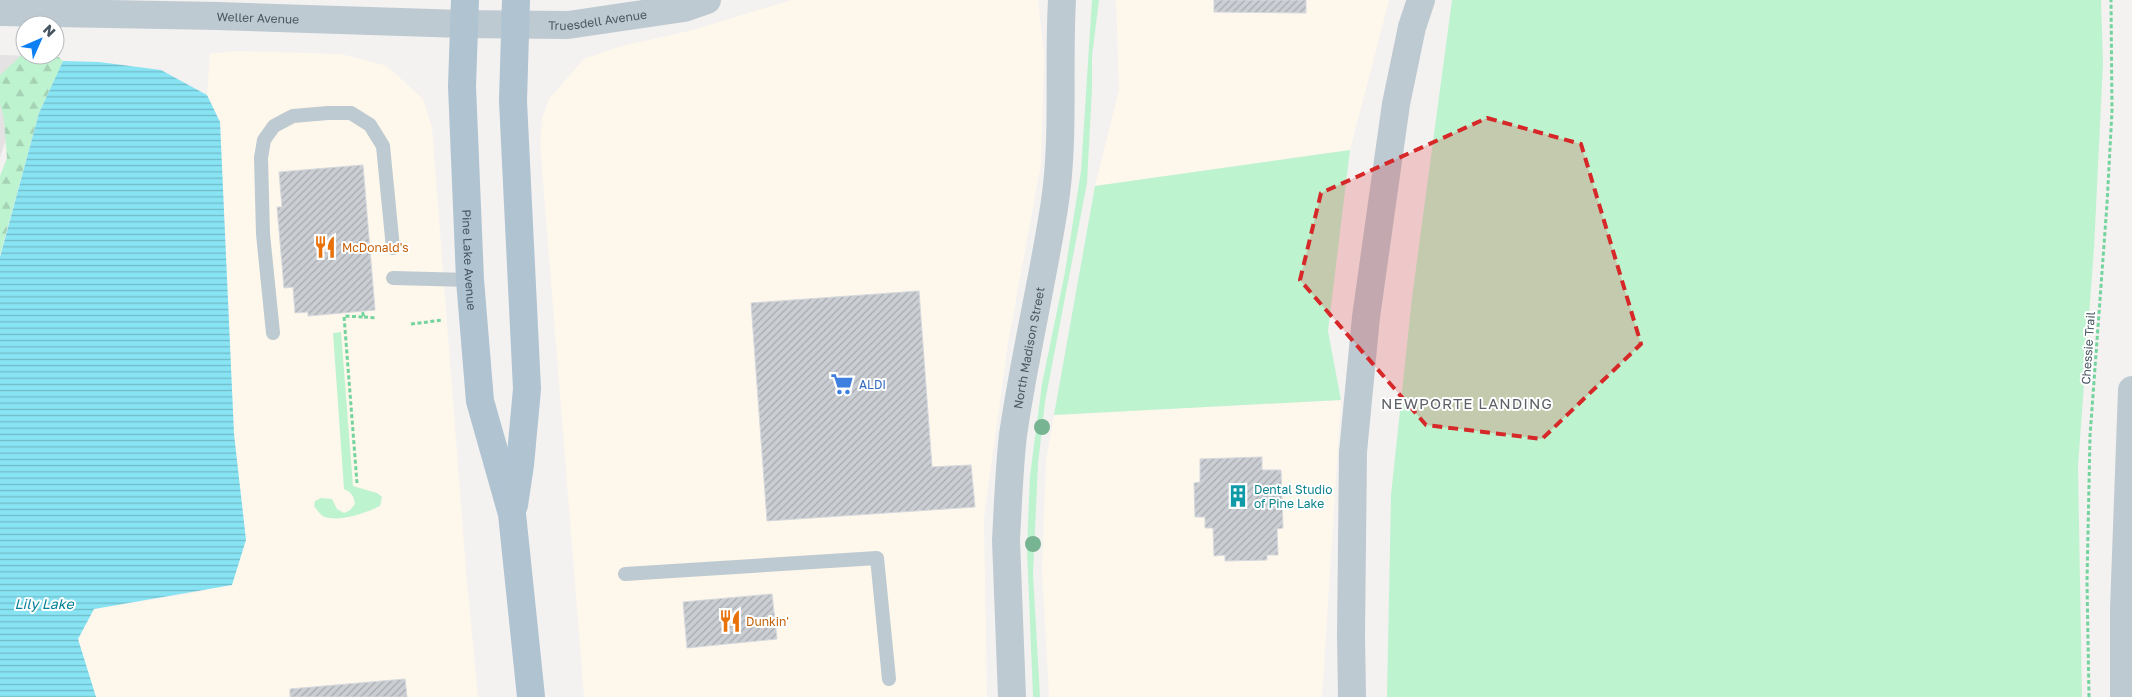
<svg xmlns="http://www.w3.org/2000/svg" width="2132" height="697" font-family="'Golos Text',sans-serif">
<defs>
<pattern id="forest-firs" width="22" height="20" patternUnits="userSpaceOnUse" patternTransform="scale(1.25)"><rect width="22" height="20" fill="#bef3cf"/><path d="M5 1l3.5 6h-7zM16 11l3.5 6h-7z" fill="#a5d2b4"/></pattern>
<pattern id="water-rules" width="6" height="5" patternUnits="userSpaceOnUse" patternTransform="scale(1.25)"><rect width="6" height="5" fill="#88e3f3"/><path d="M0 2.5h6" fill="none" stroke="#71bbc8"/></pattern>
<pattern id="building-hatch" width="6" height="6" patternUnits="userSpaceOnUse" patternTransform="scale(1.25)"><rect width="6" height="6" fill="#cbcfd4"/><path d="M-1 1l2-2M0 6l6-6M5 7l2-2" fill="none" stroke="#a7abaf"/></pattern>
</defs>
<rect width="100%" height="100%" fill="#f4f1f1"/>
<g fill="#fef7eb">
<path d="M791 0H1038L1044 54 1041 164 1008 343 984 518 987 697H584L540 143 542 119 549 99 584 59 618 47 693 30Z"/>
<path d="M1116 0H1389L1350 150 1095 186 1119 90Z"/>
<path d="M235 51 341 54 387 66 423 99 432 127 466 570 478 697H96L78 639 94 609 205 591 246 540 234 434 220 122 207 95 210 54Z"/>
<path d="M1341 400 1322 697H1049L1042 570 1046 460 1054 415Z"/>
</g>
<path fill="#e5e2e3" d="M0 55 35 56 0 157Z"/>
<g fill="#bef3cf">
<path d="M1092 0H1099L1092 56V89L1087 183 1045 402 1038 464 1033 574 1040 697H1033L1027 549 1030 476 1042 384 1065 272 1081 171Z"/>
<path d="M1452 0H2101L2103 64 2094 248 2078 466 2082 697H1387L1391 495 1412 298Z"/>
<path d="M1350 150 1328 331 1341 400 1054 415 1095 186Z"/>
<path d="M341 332 353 486 377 493 382 497 380 506C366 513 340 522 325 517 321 516 317 510 314 506L315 501 321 498 332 499 337 509 344 513 350 510 355 504C354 496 351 492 344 489L333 333Z"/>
</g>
<path fill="url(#forest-firs)" d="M24 53 25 55 55 54 63 61 39 113 0 255V176L7 158 4 120 0 103V75Z"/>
<path fill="url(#water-rules)" d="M63 61 99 62 161 70 207 95 220 122 234 434 246 540 232 585 94 609 78 639 96 697H0V257L39 113Z"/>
<g fill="url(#building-hatch)" stroke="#d5d8dd">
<path d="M1214 0H1306V13L1214 12Z"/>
<path d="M363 165 375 310 308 316V312L295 313 293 287 284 288 277 207H282L279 172Z"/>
<path d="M919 291 932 467 971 465 975 507 767 521 751 303Z"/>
<path d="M1262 457V470H1281L1283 528 1277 529 1278 555H1267V560L1225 561V555L1214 556 1213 528H1205V517H1195L1194 483 1200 482V459Z"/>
<path d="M772 594 777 639 687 648 683 602Z"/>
<path d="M405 679 407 697H290V689Z"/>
</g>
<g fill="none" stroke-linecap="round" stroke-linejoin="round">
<g stroke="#73d49e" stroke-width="3" stroke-dasharray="4 2.5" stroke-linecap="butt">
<path d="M364 317 376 318"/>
<path d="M411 324 443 320"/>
<path d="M357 483 344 316 364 317 362 311"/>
<path d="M2089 697 2087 582 2090 436 2107 204 2112 111 2111 0"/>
</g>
<g stroke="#becad1" stroke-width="14">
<path d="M393 278 470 280"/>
<path d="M273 333 263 234 261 158 264 140 274 126 293 116 328 113H351L370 125 383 146 393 248"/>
<path d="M625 574 877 558 889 679"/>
</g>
<g stroke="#becad1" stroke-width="28">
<path d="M1352 697 1351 635 1353 452 1366 317 1396 104 1412 27 1421 0"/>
<path d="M2124 697V609L2132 390"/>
</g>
<g stroke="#becad1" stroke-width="28">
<path id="s1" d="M0 12 217 16 463 24 568 25 684 8 707 0"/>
<path id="s2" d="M1012 697 1006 540C1008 505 1009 470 1013 435 1024 359 1042 284 1054 208 1065 139 1058 69 1062 0"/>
</g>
<g stroke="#afc3d1" stroke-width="28">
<path id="s3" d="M465 0 462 86 470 280 480 401 512 514 531 697"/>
<path d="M514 505 520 465 527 389 513 101 516 0"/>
</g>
</g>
<g fill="#77b491">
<circle cx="1042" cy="427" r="8"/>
<circle cx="1033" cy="544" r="8"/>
</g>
<path fill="#d62828" fill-opacity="0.2" stroke="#d62828" stroke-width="4" stroke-dasharray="10 6" stroke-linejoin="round" d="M1487 118 1581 144 1641 344 1542 439 1426 425 1300 280 1321 193Z"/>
<defs>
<symbol id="restaurant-bare" viewBox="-9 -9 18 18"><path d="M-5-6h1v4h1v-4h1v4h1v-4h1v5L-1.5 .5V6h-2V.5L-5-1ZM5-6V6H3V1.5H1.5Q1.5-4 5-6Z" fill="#e8710a" stroke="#fff" stroke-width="2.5" paint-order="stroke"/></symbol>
<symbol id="supermarket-bare" viewBox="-9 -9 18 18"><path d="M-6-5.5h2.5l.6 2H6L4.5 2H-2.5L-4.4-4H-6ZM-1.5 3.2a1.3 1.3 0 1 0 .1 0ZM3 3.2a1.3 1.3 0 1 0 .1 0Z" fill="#3f7fe0" stroke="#fff" stroke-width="2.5" paint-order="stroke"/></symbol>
<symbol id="building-bare" viewBox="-9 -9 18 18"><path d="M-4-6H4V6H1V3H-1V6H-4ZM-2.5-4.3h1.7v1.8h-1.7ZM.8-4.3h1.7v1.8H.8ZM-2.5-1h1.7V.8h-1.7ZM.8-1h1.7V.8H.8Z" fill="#0f9aa8" stroke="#fff" stroke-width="2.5" paint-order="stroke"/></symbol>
</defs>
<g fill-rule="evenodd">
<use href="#restaurant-bare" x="309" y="231" width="32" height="32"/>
<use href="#supermarket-bare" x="826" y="368" width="32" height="32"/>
<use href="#building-bare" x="1222" y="480" width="32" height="32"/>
<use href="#restaurant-bare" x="714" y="605" width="32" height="32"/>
</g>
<g text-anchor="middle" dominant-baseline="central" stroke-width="4" stroke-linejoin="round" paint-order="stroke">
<g font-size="12" fill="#475660" stroke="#fff">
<text stroke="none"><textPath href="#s1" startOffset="258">Weller Avenue</textPath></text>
<text stroke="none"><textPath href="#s1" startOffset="598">Truesdell Avenue</textPath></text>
<text stroke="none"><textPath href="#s3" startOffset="260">Pine Lake Avenue</textPath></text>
<text stroke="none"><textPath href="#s2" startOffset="351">North Madison Street</textPath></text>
<text transform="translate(2088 348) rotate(-86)">Chessie Trail</text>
</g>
<g font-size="12" fill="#c56008" stroke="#fff" text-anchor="start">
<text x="342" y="247">McDonald's</text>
<text x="746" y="621">Dunkin'</text>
</g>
<g font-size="12" fill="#366cbe" stroke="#fff" text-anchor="start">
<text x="859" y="384">ALDI</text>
</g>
<g font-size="12" fill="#0d838f" stroke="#fff" text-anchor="start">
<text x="1254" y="489">Dental Studio<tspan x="1254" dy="14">of Pine Lake</tspan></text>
</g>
<g font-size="14" font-style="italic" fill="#058297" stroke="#fff">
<text x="44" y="603">Lily Lake</text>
</g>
<g font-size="15" letter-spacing="1" fill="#5d6267" stroke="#fff">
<text x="1467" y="403">NEWPORTE LANDING</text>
</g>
</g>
<g transform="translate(40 40) rotate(45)"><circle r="24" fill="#ffffff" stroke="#b5bbbf"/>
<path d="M0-4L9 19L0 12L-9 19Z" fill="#0c7ff3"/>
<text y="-8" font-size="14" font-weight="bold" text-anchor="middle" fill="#475660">N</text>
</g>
</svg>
